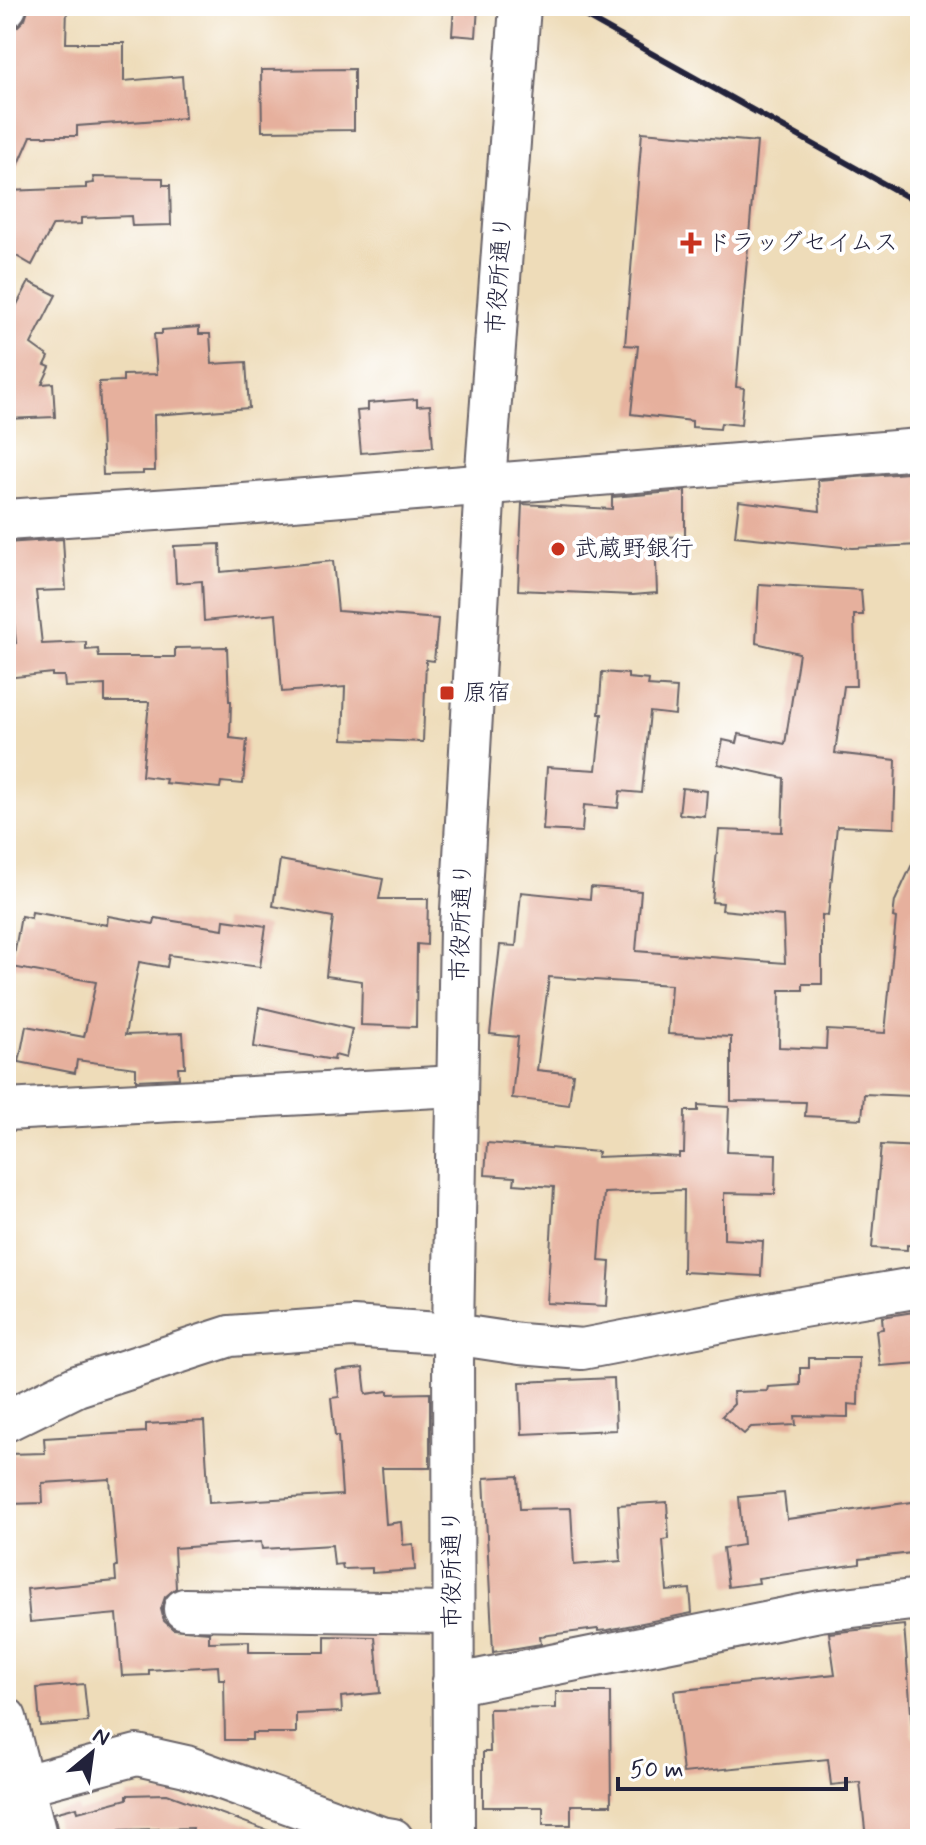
<svg xmlns="http://www.w3.org/2000/svg" width="926" height="1845" font-family="Mynerve,'Klee One',sans-serif">
<rect width="100%" height="100%" fill="#fff"/>
<filter id="ink" filterUnits="userSpaceOnUse"><feTurbulence type="fractalNoise" baseFrequency=".0125" numOctaves="2"/><feDisplacementMap in="SourceGraphic" scale="16" xChannelSelector="R" yChannelSelector="G"/><feConvolveMatrix kernelMatrix="1 2 1 2 8 2 1 2 1" color-interpolation-filters="sRGB"/></filter>
<filter id="wash" filterUnits="userSpaceOnUse"><feTurbulence type="fractalNoise" baseFrequency=".006" numOctaves="4" result="noise"/><feDisplacementMap in="SourceGraphic" scale="32" xChannelSelector="R" yChannelSelector="G"/><feGaussianBlur stdDeviation="1.8" result="paint"/><feColorMatrix in="noise" values="0 0 0 0 0 0 0 0 0 0 0 0 0 0 0 0 0 1.4 0 .05"/><feComposite in="paint" operator="in"/></filter>
<g filter="url(#wash)">
<rect width="100%" height="100%" fill="#eedcb9"/>
<g fill="none" stroke-linecap="round" stroke-linejoin="round">
<path stroke="#46aec5" stroke-width="9" d="M307 1831 328 1839"/>
</g>
<g id="blocks">
<g fill="#e6b09d">
<path d="M29 6H67L66 43H124V81L182 76 185 118 77 126V136H31L7 191 86 188V184L94 183 93 177 163 178V185H170L171 225 132 226 131 216 81 218V224L53 225 32 265 6 250V30L17 27 25 19Z"/>
<path d="M454 6H478L476 37 452 35Z"/>
<path d="M354 69V130L262 131 261 70Z"/>
<path d="M642 132 757 142 736 387 744 388 741 425 721 423 720 429 692 427V421L631 414 638 346 625 345Z"/>
<path d="M29 282 56 295 31 344 49 357 45 365 50 367 42 384 53 383 55 417 6 419V325Z"/>
<path d="M199 327V334H210L212 364 246 362 249 408 154 415 155 471H143V474L103 475 99 382 123 381V375L157 374 154 334H162V330Z"/>
<path d="M417 399V406L430 405 433 447 361 453 357 411 368 410V403Z"/>
<path d="M920 472V545L852 548 735 536 739 501 820 511 818 480Z"/>
<path d="M685 491V537L655 536 657 593 633 595 518 590 522 504 612 509V497Z"/>
<path d="M63 539 66 590 36 591 42 644 86 642V650L98 649 99 657H175V648L227 647 229 701H231L230 738 247 740 243 784 221 782 220 788 165 783 166 779 142 776 149 702H105V685L65 687 64 676H52V673L6 678V644L16 643 6 543Z"/>
<path d="M220 544 221 572 333 561 338 611 438 619 434 661 426 660 423 742 343 739 345 687 282 692 276 614 204 621 202 581 176 583 174 546Z"/>
<path d="M759 584 861 590 863 615H854L856 686H844L835 753 896 760 894 828 837 826 828 916 822 915V984H803V990H780L779 1047 826 1049 827 1030 885 1033 896 918 893 917 895 901 920 847V1042L914 1041 912 1096 864 1094 862 1119 805 1116 806 1102 731 1101V1037L668 1034 671 985 549 977 537 1070 573 1074 569 1105 512 1098 518 1037 490 1034 500 945 516 946 521 892 590 899 591 887 641 891 636 951 785 963 783 916 722 910 723 903 712 902 719 830 782 832 784 778 718 764 723 740 737 743 739 734 785 744 799 653 756 643Z"/>
<path d="M602 672 628 674V678L649 680 648 686 677 688 675 715 650 712 642 793 620 791 618 808 584 805 582 832 543 830 547 767 596 770 602 714H599Z"/>
<path d="M682 788 707 791 705 817 679 814Z"/>
<path d="M280 860 383 879 379 899H428L427 945 417 944 416 1027 361 1025 362 981 326 976 333 917 273 906Z"/>
<path d="M32 912 107 925 108 916 154 924 155 918 223 929 224 920 266 926 260 967 169 955 167 967 139 962 125 1035 183 1033 185 1067H178L179 1078 136 1080V1068L77 1060 75 1073 19 1062 26 1026 84 1037 96 982 12 967 21 916 31 918Z"/>
<path d="M259 1007 352 1029 346 1058 335 1055 334 1060 254 1047Z"/>
<path d="M698 1105 729 1107 727 1152 776 1154 775 1194 724 1193V1239L763 1241 761 1276 683 1272 684 1190 604 1193 599 1261 610 1262 607 1306 547 1303 554 1187 514 1184 515 1177 485 1175 487 1143 598 1152 597 1157 649 1155 679 1157V1153H684L685 1111H698Z"/>
<path d="M881 1145 920 1147V1246L907 1245V1250L872 1248Z"/>
<path d="M920 1311V1363L880 1366 876 1330 883 1329 882 1317Z"/>
<path d="M809 1358H859L858 1405 848 1404V1417L795 1416 796 1425 751 1427 744 1434 722 1416 734 1404 733 1392 767 1391 768 1387 800 1385V1368H809Z"/>
<path d="M363 1368 366 1394 388 1391V1394L430 1393V1468H382L386 1524 401 1522 403 1545 413 1544 415 1570 372 1573V1568L343 1569 342 1564 334 1565 332 1545 262 1549 261 1542 174 1548 176 1588 165 1597 161 1609 164 1621 173 1629 209 1632V1642L249 1641V1652H325V1636L375 1637 380 1693 341 1697 342 1712 296 1714V1733H252V1740H225L224 1679H219L218 1666 149 1670V1675L122 1676 117 1614 30 1622 27 1589 116 1581 115 1567 117 1566 110 1479 42 1483 43 1503 9 1504 7 1454 45 1453 44 1438 146 1432V1424L204 1421 209 1503 342 1495 338 1436H335L331 1398 339 1397 336 1371Z"/>
<path d="M614 1378 616 1430 522 1434 520 1382Z"/>
<path d="M518 1476 520 1509 571 1508 574 1565 621 1561 618 1505 667 1502 669 1539 663 1540 667 1591 690 1589 692 1613 608 1630 598 1631V1629L540 1636 541 1644 493 1652 484 1478Z"/>
<path d="M784 1493 787 1519 920 1501V1552L860 1559V1564L758 1578 759 1583 728 1587 723 1548 743 1545 739 1497Z"/>
<path d="M904 1625 913 1738H917L920 1769V1839H866L860 1782 831 1785 828 1759 683 1773 674 1691 835 1674 829 1633Z"/>
<path d="M84 1684 88 1722 40 1726 37 1688Z"/>
<path d="M556 1692H610L611 1805H571V1825H543V1807H483V1752H490L489 1709 556 1708Z"/>
<path d="M167 1794 283 1836V1839H191L193 1828 120 1830 122 1839H59L54 1813 77 1807 78 1812 127 1799V1795Z"/>
</g>
</g>
</g>
<g filter="url(#ink)">
<use href="#blocks" fill-opacity="0" stroke="#696367" stroke-width="2"/>
<g fill="none" stroke-linecap="round" stroke-linejoin="round">
<defs>
<g id="minor">
<path d="M6 7V6"/>
<path d="M6 520 231 505 920 449"/>
<path d="M6 1110 457 1086"/>
<path d="M6 1421 77 1386 230 1336 352 1327 453 1334 520 1344 582 1349 785 1310 920 1287"/>
<path d="M184 1609 452 1613"/>
<path d="M452 1685 820 1611 920 1599V1603"/>
<path d="M6 1718 37 1839"/>
<path d="M24 1785 137 1755 186 1766 381 1837 393 1839"/>
<path d="M454 1839 453 1334 460 928 485 483 520 6"/>
</g>
</defs>
<use href="#minor" stroke="#696367" stroke-width="44"/>
<use href="#minor" stroke="#fff" stroke-width="40"/>
<path stroke="#22223b" stroke-width="6" d="M567 6 920 204"/>
</g>
</g>
<g fill="#c8321e" stroke="#fff" stroke-width="3">
<path d="M687 231h8v8h8v8h-8v8h-8v-8h-8v-8h8z"/>
<circle cx="558" cy="549" r="8"/>
<rect x="439" y="685" width="16" height="16" rx="4"/>
</g>
<g text-anchor="middle" dominant-baseline="central" stroke-width="8" stroke-linejoin="round" paint-order="stroke">
<g font-size="24" fill="#22223b" stroke="#fff" text-anchor="start">
<text x="707" y="243">ドラッグセイムス</text>
<text x="574" y="549">武蔵野銀行</text>
<text x="463" y="693">原宿</text>
</g>
<g font-size="24" fill="#22223b" stroke="#fff">
<text transform="translate(500 275) rotate(-86)">市役所通り</text>
<text transform="translate(462 922) rotate(-88)">市役所通り</text>
<text transform="translate(452 1569) rotate(-90)">市役所通り</text>
</g>
</g>
<rect width="926" height="1845" fill="none" stroke="#fff" stroke-width="32"/>
<g transform="translate(92 1753) rotate(29)" stroke="#ffffff" stroke-width="6" paint-order="stroke">
<path d="M0-6L14 30L0 20L-14 30Z" fill="#22223b"/>
<text y="-12" font-size="22" font-weight="bold" text-anchor="middle" fill="#22223b">N</text>
</g>
<path d="M618 1777v12h228v-12" fill="none" stroke="#22223b" stroke-width="4"/>
<text x="630" y="1777" font-size="24" fill="#22223b" stroke="#ffffff" stroke-width="6" paint-order="stroke">50 m</text>
</svg>
